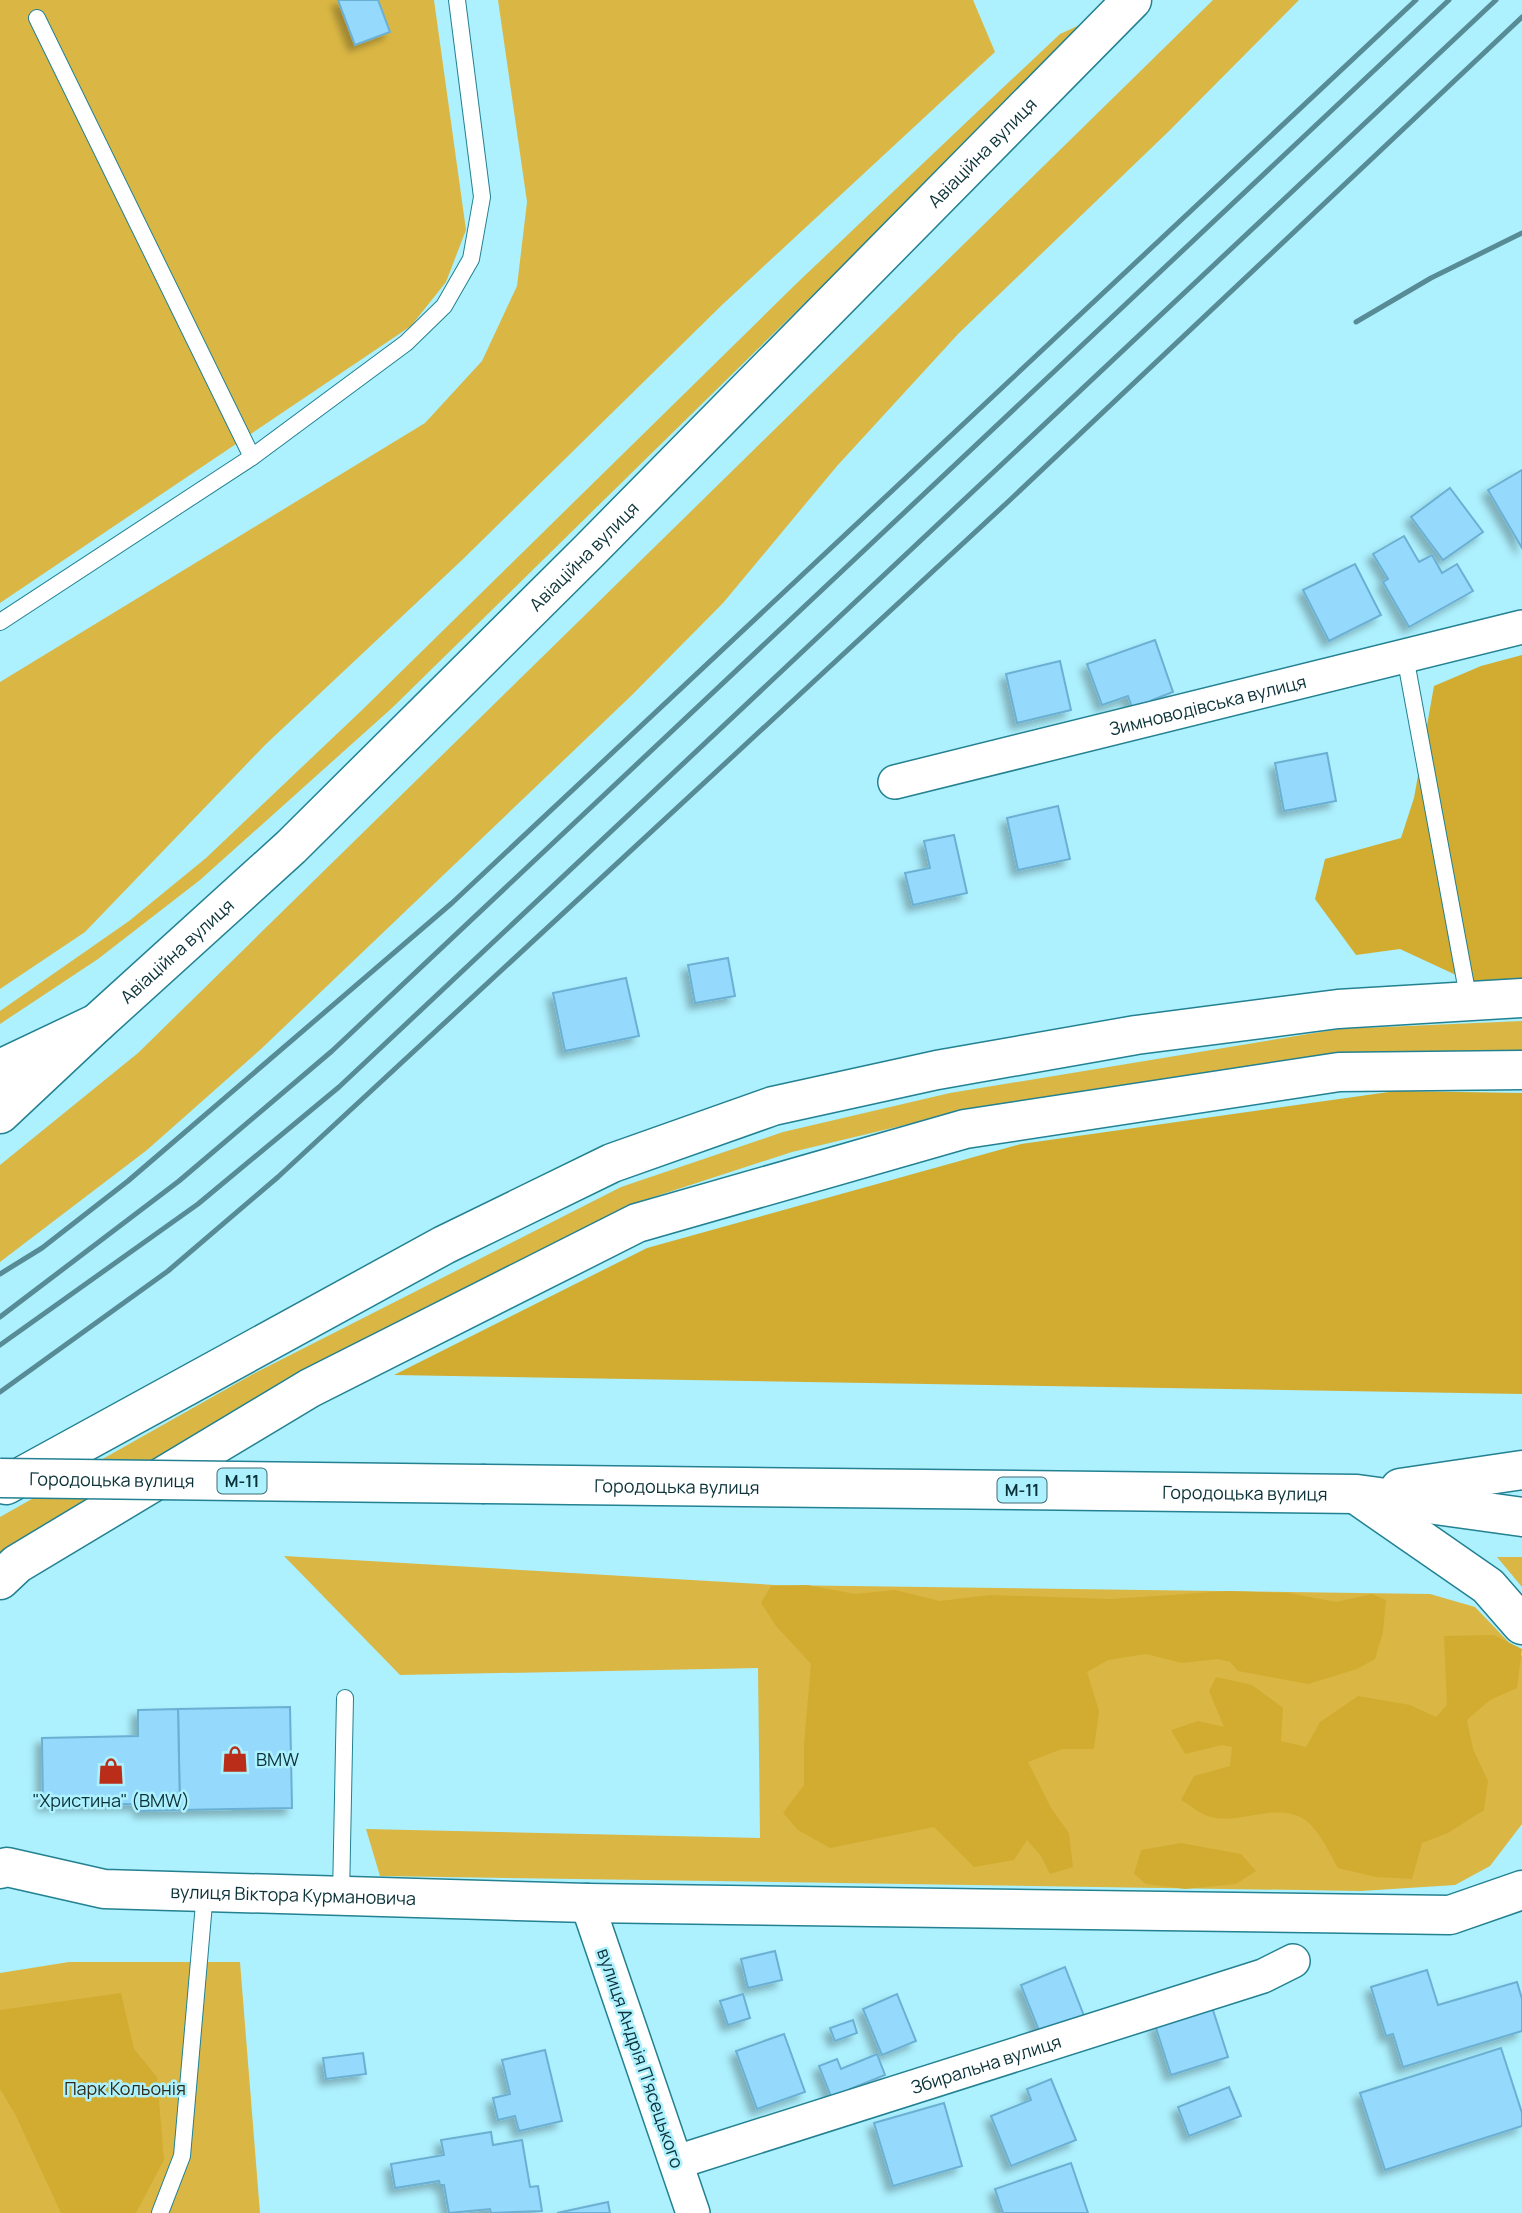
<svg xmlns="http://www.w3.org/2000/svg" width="1522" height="2213" font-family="Manrope,sans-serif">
<defs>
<filter id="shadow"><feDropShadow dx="-6" dy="6" stdDeviation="3.5" flood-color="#0004"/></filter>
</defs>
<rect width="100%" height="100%" fill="#adf0fe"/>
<g fill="#dab744">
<path d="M0 0H434L466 230 446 282 411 326 0 603Z"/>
<path d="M498 0H973L995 52 723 304 461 561 265 745 85 932 0 989V682L425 423 482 361 517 286 527 202Z"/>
<path d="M1213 0H1299L1168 132 959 333 837 466 723 603 632 695 261 1049 147 1150 0 1262V1165L138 1053Z"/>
<path d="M1095 18 392 708 200 880 98 959 0 1024V1011L129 921 206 858 361 711 798 282 975 114 1060 34Z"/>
<path d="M1522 1021V1052L955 1113 792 1152 629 1205 268 1391 0 1553V1517L253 1374 621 1187 783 1132 950 1093 1339 1029Z"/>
<path d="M284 1556 775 1585 1430 1594 1475 1607 1522 1656V1824L1490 1866 1455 1885 1361 1891 380 1876 366 1829 760 1838 758 1668 400 1675Z"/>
<path d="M1497 1557H1522V1587Z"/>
<path d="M69 1962H240L260 2213H0V1973Z"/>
</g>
<g fill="#d1ac31">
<path d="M1522 655V996L1456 975 1400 949 1356 955 1315 899 1325 859 1401 838 1414 798 1434 686 1481 666Z"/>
<path d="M1396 1091 1522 1093V1394L394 1375 647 1248 1021 1144Z"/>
<path d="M807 1585 855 1594 895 1590 940 1601 990 1595 1112 1599 1228 1591 1289 1593 1336 1602 1372 1594 1386 1600 1383 1632 1375 1659 1357 1669 1308 1684 1238 1671 1230 1662 1218 1659 1182 1663 1146 1654 1108 1660 1087 1672 1099 1711 1094 1749H1062L1028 1762 1051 1808 1069 1833 1073 1867 1050 1874 1041 1856 1027 1840 1014 1860 974 1867 934 1827 830 1848 798 1830 783 1813 804 1785V1744L811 1664 776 1626 761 1603 771 1586Z"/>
<path d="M1494 1635 1522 1649 1517 1688 1490 1700 1467 1720 1473 1749 1488 1781 1484 1810 1448 1833 1422 1843 1412 1879 1376 1877 1338 1868C1328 1851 1317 1824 1298 1816 1269 1804 1233 1827 1205 1815 1196 1811 1189 1804 1181 1800L1194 1776 1230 1766 1232 1747 1222 1745 1185 1754 1171 1730 1198 1721 1224 1727 1209 1691 1216 1677 1252 1685 1283 1708 1281 1741 1306 1747 1320 1722 1358 1696 1410 1705 1436 1717 1447 1705 1444 1636Z"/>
<path d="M1181 1843 1241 1854 1256 1871 1236 1884 1185 1889 1146 1884 1134 1874 1141 1850Z"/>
<path d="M121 1993 134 2049 157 2077 164 2160 136 2213H61L15 2114 0 2089V2010Z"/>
</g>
<g fill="#95d9fc" stroke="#6bb0d3" stroke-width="2" filter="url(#shadow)">
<path d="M338 0H378L390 32 355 45Z"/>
<path d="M1522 470V548L1488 490Z"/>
<path d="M1450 488 1483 532 1443 560 1411 517Z"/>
<path d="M1404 536 1419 562 1432 555 1442 573 1457 564 1473 591 1409 627 1383 582 1388 579 1373 554Z"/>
<path d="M1355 564 1381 615 1329 641 1303 590Z"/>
<path d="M1155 640 1173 692 1152 700 1154 706 1134 713 1128 696 1102 705 1087 664Z"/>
<path d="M1060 661 1071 710 1017 723 1006 674Z"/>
<path d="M1327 753 1336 801 1284 811 1275 763Z"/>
<path d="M1058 806 1070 859 1018 870 1007 818Z"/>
<path d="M954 835 967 893 913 905 905 873 930 868 924 841Z"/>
<path d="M728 958 735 996 695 1003 688 965Z"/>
<path d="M626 978 639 1036 565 1051 553 993Z"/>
<path d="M290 1707 292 1808 180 1810 178 1709Z"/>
<path d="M178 1709 180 1810 140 1811 139 1804 43 1805 42 1738 138 1736V1710Z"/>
<path d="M775 1951 782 1980 748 1988 741 1959Z"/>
<path d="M1065 1967 1086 2021 1042 2038 1021 1985Z"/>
<path d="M1427 1970 1438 2005 1517 1982 1522 1999V2031L1403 2067 1393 2034 1386 2036 1371 1987Z"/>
<path d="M743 1994 750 2018 728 2025 720 2001Z"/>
<path d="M897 1994 916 2041 882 2055 863 2009Z"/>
<path d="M1212 2007 1228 2057 1171 2075 1155 2025Z"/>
<path d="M853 2020 857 2033 835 2041 830 2028Z"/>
<path d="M784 2034 805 2092 757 2109 736 2051Z"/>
<path d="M1501 2048 1522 2113V2126L1385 2170 1360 2093Z"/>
<path d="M545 2050 562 2121 519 2131 515 2116 498 2120 493 2098 510 2094 502 2060Z"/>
<path d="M363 2053 366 2074 326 2079 323 2058Z"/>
<path d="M877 2054 885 2075 850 2089 853 2096 834 2104 819 2066 837 2059 841 2069Z"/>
<path d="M1051 2079 1076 2140 1011 2166 991 2116 1031 2100 1027 2089Z"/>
<path d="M1229 2087 1241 2116 1189 2136 1178 2107Z"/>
<path d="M944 2103 962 2166 893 2186 874 2123Z"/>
<path d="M491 2132 493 2145 522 2140 530 2187 538 2186 542 2211 491 2213 490 2209 449 2213 444 2185H440L439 2181 395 2188 391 2164 444 2155 441 2140Z"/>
<path d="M1071 2163 1088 2213H1003L995 2189Z"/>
<path d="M608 2202 610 2213H557Z"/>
</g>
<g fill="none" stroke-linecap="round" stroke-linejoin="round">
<defs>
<g id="lane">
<path d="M37 18 252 457"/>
<path d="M0 622 252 457 406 343 444 306 471 259 482 197 457 0"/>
<path d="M1405 656 1469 1002"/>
<path d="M341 1896 345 1698"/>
<path d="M160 2213 182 2156 205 1892"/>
</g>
<g id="street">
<path id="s1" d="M895 782 1522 627"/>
<path d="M587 1903 693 2213"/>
<path id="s2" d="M677 2162 1263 1976 1293 1961"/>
</g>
<g id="secondary">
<path id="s3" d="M0 1069 97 1023 291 847 589 551 1132 0"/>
<path d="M6 1485 444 1245 612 1163 773 1106 937 1070 1136 1035 1338 1009 1522 998"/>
<path d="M0 1580 17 1564 310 1388 637 1223 965 1129 1339 1072 1522 1070"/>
<path id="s4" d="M0 1869 7 1867 104 1889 587 1903"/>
</g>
<g id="primary">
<path d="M0 1114 97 1023"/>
<path id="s5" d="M485 1484 1357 1494 1522 1517"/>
<path d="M1400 1488 1522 1470"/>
<path d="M1361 1498 1488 1586 1522 1625"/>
<path d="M587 1903 1450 1915 1522 1890"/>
</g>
</defs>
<use href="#lane" stroke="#238191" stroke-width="18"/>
<use href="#street" stroke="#238191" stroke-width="36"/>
<use href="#secondary" stroke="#238191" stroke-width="41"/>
<use href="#primary" stroke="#238191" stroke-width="41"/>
<use href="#lane" stroke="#fff" stroke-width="16"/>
<use href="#street" stroke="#fff" stroke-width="33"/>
<use href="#secondary" stroke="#fff" stroke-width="38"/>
<use href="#primary" stroke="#fff" stroke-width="38"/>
<g stroke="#578b95" stroke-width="5">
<path d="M1356 322 1431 278 1522 233"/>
<path d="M0 1274 42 1248 128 1181 452 903 1416 0"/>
<path d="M0 1317 179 1181 332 1051 1449 0"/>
<path d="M0 1345 198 1204 339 1087 1496 0"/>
<path d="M0 1392 168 1271 278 1177 1011 499 1522 17"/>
</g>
<defs>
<g id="primary-bridge">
<path id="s6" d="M0 1478 485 1484"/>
</g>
</defs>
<use href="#primary-bridge" stroke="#238191" stroke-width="41" stroke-linecap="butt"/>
<use href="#primary-bridge" stroke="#fff" stroke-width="38"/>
</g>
<defs>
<symbol id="shop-bare" viewBox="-9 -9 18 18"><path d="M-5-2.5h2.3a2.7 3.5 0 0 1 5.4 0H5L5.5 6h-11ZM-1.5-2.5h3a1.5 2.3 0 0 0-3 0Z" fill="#ba2d19" stroke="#adf0fe" stroke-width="2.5" paint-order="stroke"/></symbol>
</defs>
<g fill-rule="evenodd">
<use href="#shop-bare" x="216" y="1740" width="38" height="38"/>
<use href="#shop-bare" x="92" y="1752" width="38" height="38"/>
</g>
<g text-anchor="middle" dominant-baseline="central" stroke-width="5" stroke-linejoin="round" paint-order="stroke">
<g fill="#adf0fe" stroke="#3c6b73" stroke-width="2">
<rect x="217.5" y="1468.5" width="49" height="25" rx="5"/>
<rect x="997.5" y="1477.5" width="49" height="25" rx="5"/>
</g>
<g font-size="16" font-weight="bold" fill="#0b3238">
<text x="242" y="1481">М-11</text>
<text x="1022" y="1490">М-11</text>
</g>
<g font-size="18" fill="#0b3238" stroke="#adf0fe">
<text stroke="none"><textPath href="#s3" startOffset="1349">Авіаційна вулиця</textPath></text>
<text stroke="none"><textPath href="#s3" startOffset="782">Авіаційна вулиця</textPath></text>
<text stroke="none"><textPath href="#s1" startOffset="322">Зимноводівська вулиця</textPath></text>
<text stroke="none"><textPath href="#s3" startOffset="215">Авіаційна вулиця</textPath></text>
<text stroke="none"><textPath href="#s6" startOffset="112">Городоцька вулиця</textPath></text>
<text stroke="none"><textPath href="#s5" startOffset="192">Городоцька вулиця</textPath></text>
<text stroke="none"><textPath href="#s5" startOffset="760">Городоцька вулиця</textPath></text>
<text stroke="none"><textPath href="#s4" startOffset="296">вулиця Віктора Курмановича</textPath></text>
<text transform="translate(641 2058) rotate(71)">вулиця Андрія Пʼясецького</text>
<text stroke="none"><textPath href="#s2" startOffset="324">Збиральна вулиця</textPath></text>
</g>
<g font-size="18" fill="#0b3238" stroke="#adf0fe" text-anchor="start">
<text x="256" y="1759">BMW</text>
<text x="111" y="1800" text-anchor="middle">"Христина" (BMW)</text>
</g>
<g font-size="18" fill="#322b17" stroke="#adf0fe">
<text x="125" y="2088">Парк Кольонія</text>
</g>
</g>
</svg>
